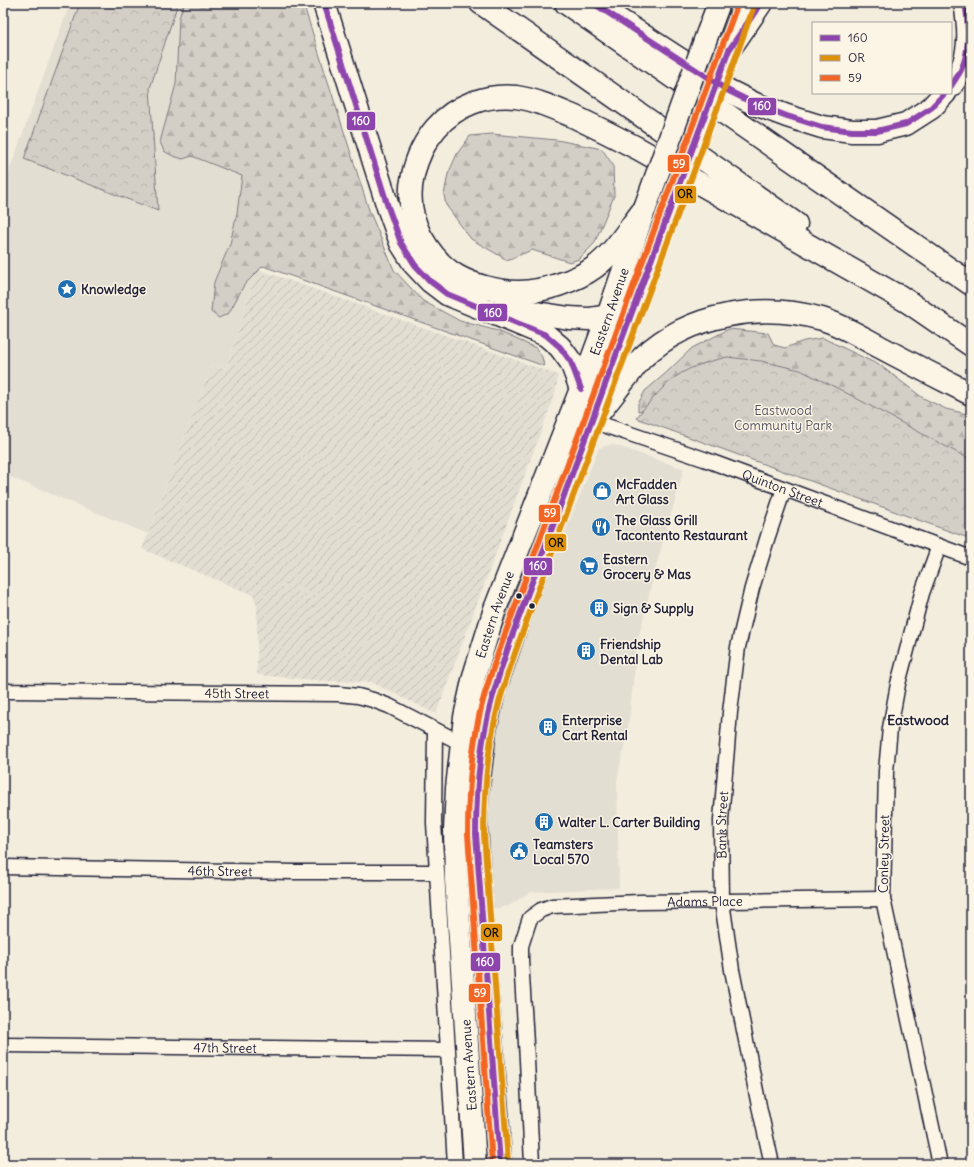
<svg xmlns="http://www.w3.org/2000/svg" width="974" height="1167" font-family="Delius,sans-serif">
<defs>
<pattern id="industrial-furrows" width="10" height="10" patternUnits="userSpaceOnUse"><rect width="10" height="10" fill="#e3ded2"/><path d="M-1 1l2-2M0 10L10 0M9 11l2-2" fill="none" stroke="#c2beb5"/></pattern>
<pattern id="forest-firs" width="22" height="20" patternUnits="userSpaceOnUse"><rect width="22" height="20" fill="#d4cfc6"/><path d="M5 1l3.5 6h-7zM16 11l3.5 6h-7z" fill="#b6b1ab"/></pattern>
<pattern id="park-crowns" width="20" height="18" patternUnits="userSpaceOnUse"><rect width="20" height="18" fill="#d4cfc6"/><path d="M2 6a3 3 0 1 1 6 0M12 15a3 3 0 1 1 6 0" fill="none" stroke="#b6b1ab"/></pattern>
</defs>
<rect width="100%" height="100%" fill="#f3edde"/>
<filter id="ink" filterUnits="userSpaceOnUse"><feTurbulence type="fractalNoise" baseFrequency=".025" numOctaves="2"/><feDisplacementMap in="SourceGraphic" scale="8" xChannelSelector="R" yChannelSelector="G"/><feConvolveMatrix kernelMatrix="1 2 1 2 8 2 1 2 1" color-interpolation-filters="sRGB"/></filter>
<g filter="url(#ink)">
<g fill="#e3ded2">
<path d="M70 3H217L248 169 257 269 226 369 212 364 148 534 3 474V188Z"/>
<path d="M612 444 684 469 656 566 638 640 628 728 617 780 619 888 530 892 509 906 488 910 486 824 494 726 508 673 599 448Z"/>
</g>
<path fill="url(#industrial-furrows)" d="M257 269 558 375 556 391 436 714 371 682 325 681 257 675V605L253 595 142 549 148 534 212 364 226 369Z"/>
<g fill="url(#forest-firs)" stroke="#7b7880">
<path d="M184 3H303L369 210 394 270 423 301 460 321 498 331 536 348 542 357 544 366 263 266 244 285 229 313 219 318 211 312 214 282 230 244 237 213 242 176 192 156 183 159 173 156 164 151 160 142 176 84 179 18Z"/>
<path d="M491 134 557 140 602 149 613 165 614 196 594 244 579 259 570 262 532 250 507 260 471 239 446 205 444 195 448 174 457 154 470 136Z"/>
<path d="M729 329 768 333 774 345 785 348 804 341 823 338 881 366 923 398 946 409 971 415V489L648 410 638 411V404L645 391 666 373 692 348Z"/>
</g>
<g fill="url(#park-crowns)" stroke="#7b7880">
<path d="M80 3H178L150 88 158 211 24 159Z"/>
<path d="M727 357 761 361 800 370 839 389 971 460V539L636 418C646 406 656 394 668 383 684 368 706 362 727 357Z"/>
</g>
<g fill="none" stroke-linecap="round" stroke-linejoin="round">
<defs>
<g id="minor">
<path id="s1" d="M592 421 704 459 971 558"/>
<path d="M939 546 922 593 898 684 890 728 886 771 883 899 940 1164"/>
<path id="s2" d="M3 690 9 691 339 694 358 696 373 700 389 706 461 743"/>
<path d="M435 730 434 823 455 1164"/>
<path id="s3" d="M3 867 295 872H437"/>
<path id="s4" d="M3 1045 448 1050"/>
<path id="s5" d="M532 1164 527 1060 521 959V946L530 918 541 910 552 906 640 902 883 899"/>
<path id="s6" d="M772 1164 759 1106 732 970 722 902 721 820 730 712 738 647 752 588 768 536 784 489"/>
</g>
<g id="primary">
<path d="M707 35 719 3"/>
<path d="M733 37 746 3"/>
<path id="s7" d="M475 1164 456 879 455 830 457 788 465 717 474 676 495 609 581 389 608 316 643 213"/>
<path d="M500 1164 497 1112 484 953 478 863 476 821 477 795 485 730 494 691 518 621 666 221"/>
</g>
<g id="motorway">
<path d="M324 3 388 207 401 243 415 265 430 281 447 294 546 335 560 347 571 362 581 389"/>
<path d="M481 3 796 224"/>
<path d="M566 3 971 284"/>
<path d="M593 3 727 90 755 104 787 116 822 127 852 131H877L906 124 931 108 945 93"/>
<path d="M729 50 761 3"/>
<path d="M951 86C954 81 958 76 961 70 971 49 969 26 965 3"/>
<path d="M645 208C629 228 615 252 595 267 576 281 542 292 519 292 499 292 475 286 457 276 441 267 430 253 421 237 411 218 408 196 413 175 417 157 424 142 436 128 456 105 486 94 516 97 537 100 556 109 575 117 596 127 618 138 639 149L910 303"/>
<path d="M898 295 971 345"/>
<path d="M504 308 569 318 589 319 608 316 622 311 637 298"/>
<path d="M592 421C604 407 615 392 626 378 632 371 637 363 643 357 690 313 762 302 822 319 842 325 861 337 880 347 910 363 941 379 971 394"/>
</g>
</defs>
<use href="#minor" stroke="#22223b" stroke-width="17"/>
<use href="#primary" stroke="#22223b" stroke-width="25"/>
<use href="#motorway" stroke="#22223b" stroke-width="25"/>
<use href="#minor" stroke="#fcf5e5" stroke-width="14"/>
<use href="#primary" stroke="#fcf5e5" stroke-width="22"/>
<use href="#motorway" stroke="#fcf5e5" stroke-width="22"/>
<defs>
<g id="primary-bridge">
<path d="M645 208 707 35"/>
<path d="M666 221 729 50"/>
</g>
</defs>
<use href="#primary-bridge" stroke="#22223b" stroke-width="25" stroke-linecap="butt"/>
<use href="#primary-bridge" stroke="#fcf5e5" stroke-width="22"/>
<defs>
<g id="bus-1">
<path d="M324 3 388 207 401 243 415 265 430 281 447 294 546 335 560 347 571 362 581 389"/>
<path d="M593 3 727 90 755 104 787 116 822 127 852 131H877L906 124 931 108 945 93"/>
<path d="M951 86C954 81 958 76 961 70 971 49 969 25 965 3"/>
<path d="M500 1164 476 834C476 794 479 754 488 715 494 688 503 662 512 636L729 50 761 3"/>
</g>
<path id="bus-2" d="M508 1163 484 834C484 794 487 753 496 715 502 689 511 664 520 639L720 101 754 6"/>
<path id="bus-3" d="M492 1164 468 834C468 794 471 752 480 712 486 686 496 660 505 634L704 95 738 3"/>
</defs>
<use href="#bus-1" stroke="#fcf5e5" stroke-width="9"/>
<use href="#bus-2" stroke="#fcf5e5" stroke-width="9"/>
<use href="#bus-3" stroke="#fcf5e5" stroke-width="9"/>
<use href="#bus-1" stroke="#8e44ad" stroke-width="6"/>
<use href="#bus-2" stroke="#de9109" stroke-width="6"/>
<use href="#bus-3" stroke="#f26522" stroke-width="6"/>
</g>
</g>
<defs>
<symbol id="sight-disc" viewBox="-11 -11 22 22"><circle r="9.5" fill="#1f6fb2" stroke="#fcf5e5"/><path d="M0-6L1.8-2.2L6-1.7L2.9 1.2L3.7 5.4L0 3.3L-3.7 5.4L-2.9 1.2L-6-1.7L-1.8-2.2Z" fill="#fff"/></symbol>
<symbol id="shop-disc" viewBox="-11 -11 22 22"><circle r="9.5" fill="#1f6fb2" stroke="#fcf5e5"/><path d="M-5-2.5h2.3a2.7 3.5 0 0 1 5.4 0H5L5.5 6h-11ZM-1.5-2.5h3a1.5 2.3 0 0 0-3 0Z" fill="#fff"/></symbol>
<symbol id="restaurant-disc" viewBox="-11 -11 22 22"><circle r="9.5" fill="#1f6fb2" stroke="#fcf5e5"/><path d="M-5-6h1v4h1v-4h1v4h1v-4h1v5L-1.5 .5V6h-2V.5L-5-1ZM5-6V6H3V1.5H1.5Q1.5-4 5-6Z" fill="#fff"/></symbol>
<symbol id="supermarket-disc" viewBox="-11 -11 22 22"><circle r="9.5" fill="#1f6fb2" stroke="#fcf5e5"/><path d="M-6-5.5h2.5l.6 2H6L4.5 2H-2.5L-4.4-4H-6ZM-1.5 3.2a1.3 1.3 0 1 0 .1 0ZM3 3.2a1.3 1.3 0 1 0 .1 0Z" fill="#fff"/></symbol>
<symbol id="building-disc" viewBox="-11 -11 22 22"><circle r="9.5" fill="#1f6fb2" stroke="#fcf5e5"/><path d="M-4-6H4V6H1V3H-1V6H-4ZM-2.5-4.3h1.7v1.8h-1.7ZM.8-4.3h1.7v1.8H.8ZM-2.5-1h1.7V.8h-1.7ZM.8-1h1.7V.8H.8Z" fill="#fff"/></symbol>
<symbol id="civic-disc" viewBox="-11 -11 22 22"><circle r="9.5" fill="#1f6fb2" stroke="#fcf5e5"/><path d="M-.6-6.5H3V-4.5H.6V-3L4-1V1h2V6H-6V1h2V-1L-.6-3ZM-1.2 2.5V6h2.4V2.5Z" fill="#fff"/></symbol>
</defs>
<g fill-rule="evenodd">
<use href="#sight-disc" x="56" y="278" width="22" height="22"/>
<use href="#shop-disc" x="591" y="480" width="22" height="22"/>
<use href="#restaurant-disc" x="590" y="516" width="22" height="22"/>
<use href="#supermarket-disc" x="578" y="555" width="22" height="22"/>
<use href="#building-disc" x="588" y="597" width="22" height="22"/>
<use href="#building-disc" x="575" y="640" width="22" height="22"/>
<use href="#building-disc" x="537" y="716" width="22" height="22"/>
<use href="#building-disc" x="533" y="811" width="22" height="22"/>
<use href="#civic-disc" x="508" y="840" width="22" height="22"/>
</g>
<g fill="#22223b" stroke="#fcf5e5" stroke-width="1.5">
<circle cx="519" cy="596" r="3.5"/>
<circle cx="532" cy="606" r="3.5"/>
</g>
<g text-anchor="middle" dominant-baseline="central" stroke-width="3" stroke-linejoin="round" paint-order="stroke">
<g font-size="13" font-weight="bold" fill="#22223b" stroke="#fcf5e5" text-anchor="start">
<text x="81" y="289">Knowledge</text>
<text x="616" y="484">McFadden<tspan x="616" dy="15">Art Glass</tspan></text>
<text x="615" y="520">The Glass Grill<tspan x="615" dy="15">Tacontento Restaurant</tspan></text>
<text x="603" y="559">Eastern<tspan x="603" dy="15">Grocery &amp; Mas</tspan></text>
<text x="613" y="608">Sign &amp; Supply</text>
<text x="600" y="644">Friendship<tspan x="600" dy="15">Dental Lab</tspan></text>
<text x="562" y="720">Enterprise<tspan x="562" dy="15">Cart Rental</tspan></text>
<text x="558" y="822">Walter L. Carter Building</text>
<text x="533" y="844">Teamsters<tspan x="533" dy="15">Local 570</tspan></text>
</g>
<g font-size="13" fill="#22223b" stroke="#fcf5e5">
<text stroke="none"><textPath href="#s7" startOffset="879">Eastern Avenue</textPath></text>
<text stroke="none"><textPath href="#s1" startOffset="202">Quinton Street</textPath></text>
<text stroke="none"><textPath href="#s7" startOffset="555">Eastern Avenue</textPath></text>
<text stroke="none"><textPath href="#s2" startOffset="234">45th Street</textPath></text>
<text stroke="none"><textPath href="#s6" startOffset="344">Bank Street</textPath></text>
<text transform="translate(884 854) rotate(-89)">Conley Street</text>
<text stroke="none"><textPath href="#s3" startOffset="217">46th Street</textPath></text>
<text stroke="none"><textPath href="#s5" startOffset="426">Adams Place</textPath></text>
<text stroke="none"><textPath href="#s4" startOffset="222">47th Street</textPath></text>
<text transform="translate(469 1065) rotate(-94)">Eastern Avenue</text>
</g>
<g font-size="13" fill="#575665" stroke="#fcf5e5">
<text x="783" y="410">Eastwood<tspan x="783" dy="15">Community Park</tspan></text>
</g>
<g font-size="14" font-weight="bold" fill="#22223b" stroke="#fcf5e5">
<text x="918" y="720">Eastwood</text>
</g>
</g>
<g stroke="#fcf5e5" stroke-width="1.5">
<rect x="747" y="97" width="30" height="19" rx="4" fill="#8e44ad"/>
<rect x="346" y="111" width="30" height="20" rx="4" fill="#8e44ad"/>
<rect x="667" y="154" width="23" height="19" rx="4" fill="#f26522"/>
<rect x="674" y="185" width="23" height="19" rx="4" fill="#de9109"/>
<rect x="477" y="303" width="31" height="19" rx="4" fill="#8e44ad"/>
<rect x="538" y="504" width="23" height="19" rx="4" fill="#f26522"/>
<rect x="544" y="533" width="23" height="19" rx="4" fill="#de9109"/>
<rect x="523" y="557" width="30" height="19" rx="4" fill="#8e44ad"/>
<rect x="480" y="923" width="23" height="19" rx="4" fill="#de9109"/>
<rect x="470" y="952" width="31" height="20" rx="4" fill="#8e44ad"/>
<rect x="468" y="983" width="23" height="20" rx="4" fill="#f26522"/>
</g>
<g font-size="11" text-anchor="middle" font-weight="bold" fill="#fff">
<text x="762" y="110">160</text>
<text x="361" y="125">160</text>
<text x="679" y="168">59</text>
<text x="493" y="317">160</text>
<text x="550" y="517">59</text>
<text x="538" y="570">160</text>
<text x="485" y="966">160</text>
<text x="480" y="997">59</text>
</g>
<g font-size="11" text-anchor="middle" font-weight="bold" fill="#111">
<text x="685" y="198">OR</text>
<text x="556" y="547">OR</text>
<text x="491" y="937">OR</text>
</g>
<rect width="974" height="1167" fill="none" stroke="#fcf5e5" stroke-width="16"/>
<rect x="8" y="8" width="958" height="1151" fill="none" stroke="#22223b" stroke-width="1.5" filter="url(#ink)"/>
<rect x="812" y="22" width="140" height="72" fill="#fcf5e5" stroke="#a5a1a1"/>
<rect x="820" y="35" width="20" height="6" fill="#8e44ad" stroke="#a5a1a1"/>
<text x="848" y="42" font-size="12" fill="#22223b">160</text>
<rect x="820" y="55" width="20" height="6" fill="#de9109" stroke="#a5a1a1"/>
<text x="848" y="62" font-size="12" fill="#22223b">OR</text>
<rect x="820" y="75" width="20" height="6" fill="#f26522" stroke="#a5a1a1"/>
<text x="848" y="82" font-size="12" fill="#22223b">59</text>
</svg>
